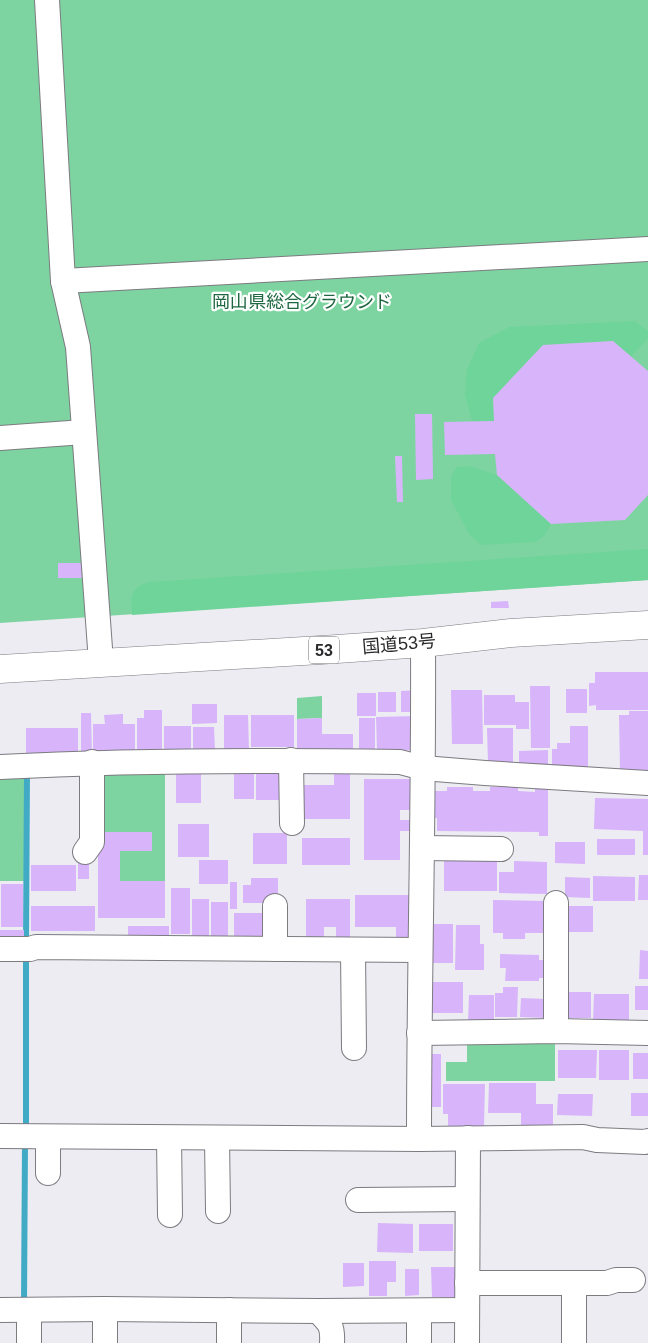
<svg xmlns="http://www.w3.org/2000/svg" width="648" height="1343" font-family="Arial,'Noto Sans JP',sans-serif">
<rect width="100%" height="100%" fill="#ececf2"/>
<g fill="#7ed4a0">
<path d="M0 0H648V580L0 623Z"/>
<path d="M322 696V718L297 719V698Z"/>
<path d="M98 766H165V881H120V851L152 832H98Z"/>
<path d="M24 773V881H0V774Z"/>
<path d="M467 1037H555V1081H446V1062H467Z"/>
</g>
<g fill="#6fd499">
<path d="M635 321 648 331V338L631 357 613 341 543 345 493 398 494 421H472L465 395 467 369 479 343 509 327Z"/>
<path d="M469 466 497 475 551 524 545 535 536 542 481 545 469 534 451 500V476L457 467Z"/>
<path d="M648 549V580L132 615C131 598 129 588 149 582Z"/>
</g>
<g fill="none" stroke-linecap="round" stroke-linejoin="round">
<g stroke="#41abc6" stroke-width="6">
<path d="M26 943 27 771"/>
<path d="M26 1130V953"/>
<path d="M24 1304 25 1143"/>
</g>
</g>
<g fill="#d8b4fa">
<path d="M613 341 648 371V495L625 520 551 524 497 475 495 454 445 455 444 422 494 421 493 398 543 345Z"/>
<path d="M415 414H432L433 479 416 480Z"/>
<path d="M395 456H402L403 502H397Z"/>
<path d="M58 563H81L82 578H58Z"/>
<path d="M508 601 509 608H491V602Z"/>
<path d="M595 672H648V710H596V705L589 706V683H595Z"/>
<path d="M530 686H550V748H531Z"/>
<rect x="566" y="689" width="21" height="24"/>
<path d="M419 690V712H401V691Z"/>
<path d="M451 690H482L483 744H452Z"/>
<rect x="378" y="692" width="18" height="20"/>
<rect x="357" y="693" width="19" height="23"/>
<path d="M484 695H515V702H529V729H516V725H484Z"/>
<path d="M192 704H217V723L192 724Z"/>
<path d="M144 710H162V754H137V718H144Z"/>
<path d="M629 711H648V770H620L619 715H629Z"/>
<path d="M81 713H91L92 756H81Z"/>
<path d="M123 714V724H135V756H93V724H105L104 715Z"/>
<path d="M224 715H248L249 751H224Z"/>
<rect x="251" y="715" width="43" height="32"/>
<path d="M417 716V750L377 751 376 717Z"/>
<path d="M322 718V734H353V752H297V719Z"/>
<rect x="359" y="718" width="16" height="34"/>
<rect x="164" y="726" width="27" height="30"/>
<path d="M570 726H588V771H552V749H557V743H570Z"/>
<path d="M193 727H214L215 751H193Z"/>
<path d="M26 728H78V757L26 754Z"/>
<path d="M487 728H513V762H488Z"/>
<path d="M548 750V768H519V751Z"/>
<rect x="234" y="768" width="20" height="31"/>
<path d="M334 768H350V819H296V785H334Z"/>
<rect x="176" y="770" width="25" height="33"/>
<rect x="256" y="770" width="31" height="30"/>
<path d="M364 779H412V810H400V820H412V831H400V860H364Z"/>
<path d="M447 787H473V791H490V787H518V791L535 792V787L548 788V836H539V832L437 831V818H429V791H447Z"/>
<path d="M595 798 648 799V855H643V831L594 829Z"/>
<rect x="178" y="824" width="31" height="33"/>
<path d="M98 832H152V851H120V881H165V918H98Z"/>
<rect x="253" y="833" width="34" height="31"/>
<rect x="302" y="838" width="48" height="27"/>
<rect x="597" y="839" width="38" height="16"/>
<path d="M555 842H585V864L555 863Z"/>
<rect x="78" y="858" width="11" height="21"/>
<path d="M444 859 497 860V891H444Z"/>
<rect x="199" y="860" width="29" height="24"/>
<path d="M514 861 547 862V894L499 893V872H514Z"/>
<rect x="31" y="865" width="45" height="26"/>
<path d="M639 875H648V900H638Z"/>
<path d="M593 876 635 877V901H593Z"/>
<path d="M565 877 590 878V898L565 897Z"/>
<path d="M251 878H278V903H243V885H251Z"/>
<rect x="230" y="882" width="7" height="27"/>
<rect x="1" y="884" width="22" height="43"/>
<rect x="171" y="888" width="19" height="46"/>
<path d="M355 895H411V938H396V927H355Z"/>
<rect x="192" y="899" width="17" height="38"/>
<path d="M306 899H350V941H336V927H324V941H306Z"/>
<path d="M493 900 546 901 545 933H525V939H503V933H493Z"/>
<rect x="211" y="902" width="17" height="35"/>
<rect x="31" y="906" width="64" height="25"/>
<rect x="560" y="906" width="33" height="26"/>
<rect x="234" y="913" width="37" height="25"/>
<path d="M427 924H453V963H426Z"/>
<path d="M456 925H480V944H484V970H455Z"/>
<rect x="128" y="926" width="41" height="15"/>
<rect x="0" y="930" width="24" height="14"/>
<path d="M640 950 648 951V979H639Z"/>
<path d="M500 954 539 955V960H547V978H539V981H505L506 968H500Z"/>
<path d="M427 982H463V1013H426Z"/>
<rect x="635" y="986" width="13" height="24"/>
<path d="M503 987H518L517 1017H495V993H503Z"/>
<rect x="561" y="992" width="30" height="26"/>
<path d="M594 994H629V1021H593Z"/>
<path d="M469 995H494V1022H468Z"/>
<path d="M521 998 547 999V1018L520 1017Z"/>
<path d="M558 1050H597L596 1078H558Z"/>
<rect x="599" y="1050" width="30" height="30"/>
<rect x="633" y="1053" width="15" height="26"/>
<rect x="423" y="1054" width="18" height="53"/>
<path d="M489 1083H536V1104H553V1126H521V1113H488Z"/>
<path d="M443 1084H485L484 1126H448V1114H443Z"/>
<rect x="631" y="1093" width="17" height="23"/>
<path d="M558 1094H593L592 1116 557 1115Z"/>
<path d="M378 1223 413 1224V1253L377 1252Z"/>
<rect x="419" y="1224" width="34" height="27"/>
<path d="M369 1261H396V1282H387V1296H369Z"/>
<path d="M343 1263H364V1286L343 1287Z"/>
<path d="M431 1267H455L456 1297H432Z"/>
<path d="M405 1269H419V1295L405 1296Z"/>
</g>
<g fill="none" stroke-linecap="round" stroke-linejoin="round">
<defs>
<g id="minor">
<path d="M47 0 63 281 78 347 101 662"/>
<path d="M63 281 648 249"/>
<path d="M0 438 84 432"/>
<path d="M291 760 292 823"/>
<path d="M0 767C134 760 266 760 400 762L423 768 485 773 648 783"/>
<path d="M422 848 501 849"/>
<path d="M85 852 92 842V762"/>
<path d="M556 903V1031"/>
<path d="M275 906V949"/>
<path d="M0 949H30L36 947 419 950"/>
<path d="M353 950 354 1048"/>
<path d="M419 1033 556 1031 648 1033"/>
<path d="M0 1136 419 1139 583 1137 597 1140 645 1142 648 1141"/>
<path d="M48 1137V1173"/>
<path d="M169 1138 170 1215"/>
<path d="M217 1138 218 1211"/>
<path d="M419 1139C419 973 424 808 423 643"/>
<path d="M358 1200 467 1199"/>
<path d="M467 1283H607L616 1280H633"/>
<path d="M574 1283V1343"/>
<path d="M105 1309V1343"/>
<path d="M0 1310 105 1309 318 1311 467 1310"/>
<path d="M229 1310V1343"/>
<path d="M318 1311C330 1323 333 1326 332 1343"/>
<path d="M419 1311V1343"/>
<path d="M29 1343V1310"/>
<path d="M467 1343 468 1138"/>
</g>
<path id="highway" d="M0 669 337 649 423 643 511 633 648 625"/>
</defs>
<use href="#minor" stroke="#7b7b80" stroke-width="26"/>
<use href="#highway" stroke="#7b7b80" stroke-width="29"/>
<use href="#minor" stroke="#fff" stroke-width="24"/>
<use href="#highway" stroke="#fff" stroke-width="28"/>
</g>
<g text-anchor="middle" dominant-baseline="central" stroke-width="4.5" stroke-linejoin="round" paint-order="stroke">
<rect fill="#fff" stroke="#69696b" stroke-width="1" x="309" y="636.5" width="30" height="27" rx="4"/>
<g font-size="16" font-weight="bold" fill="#29292b">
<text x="324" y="650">53</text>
</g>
<g font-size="18" fill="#1e6740" stroke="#fff">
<text x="302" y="302">岡山県総合グラウンド</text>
</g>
<g font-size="18" fill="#29292b" stroke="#fff">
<text transform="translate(399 644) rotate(-5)">国道53号</text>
</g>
</g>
</svg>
